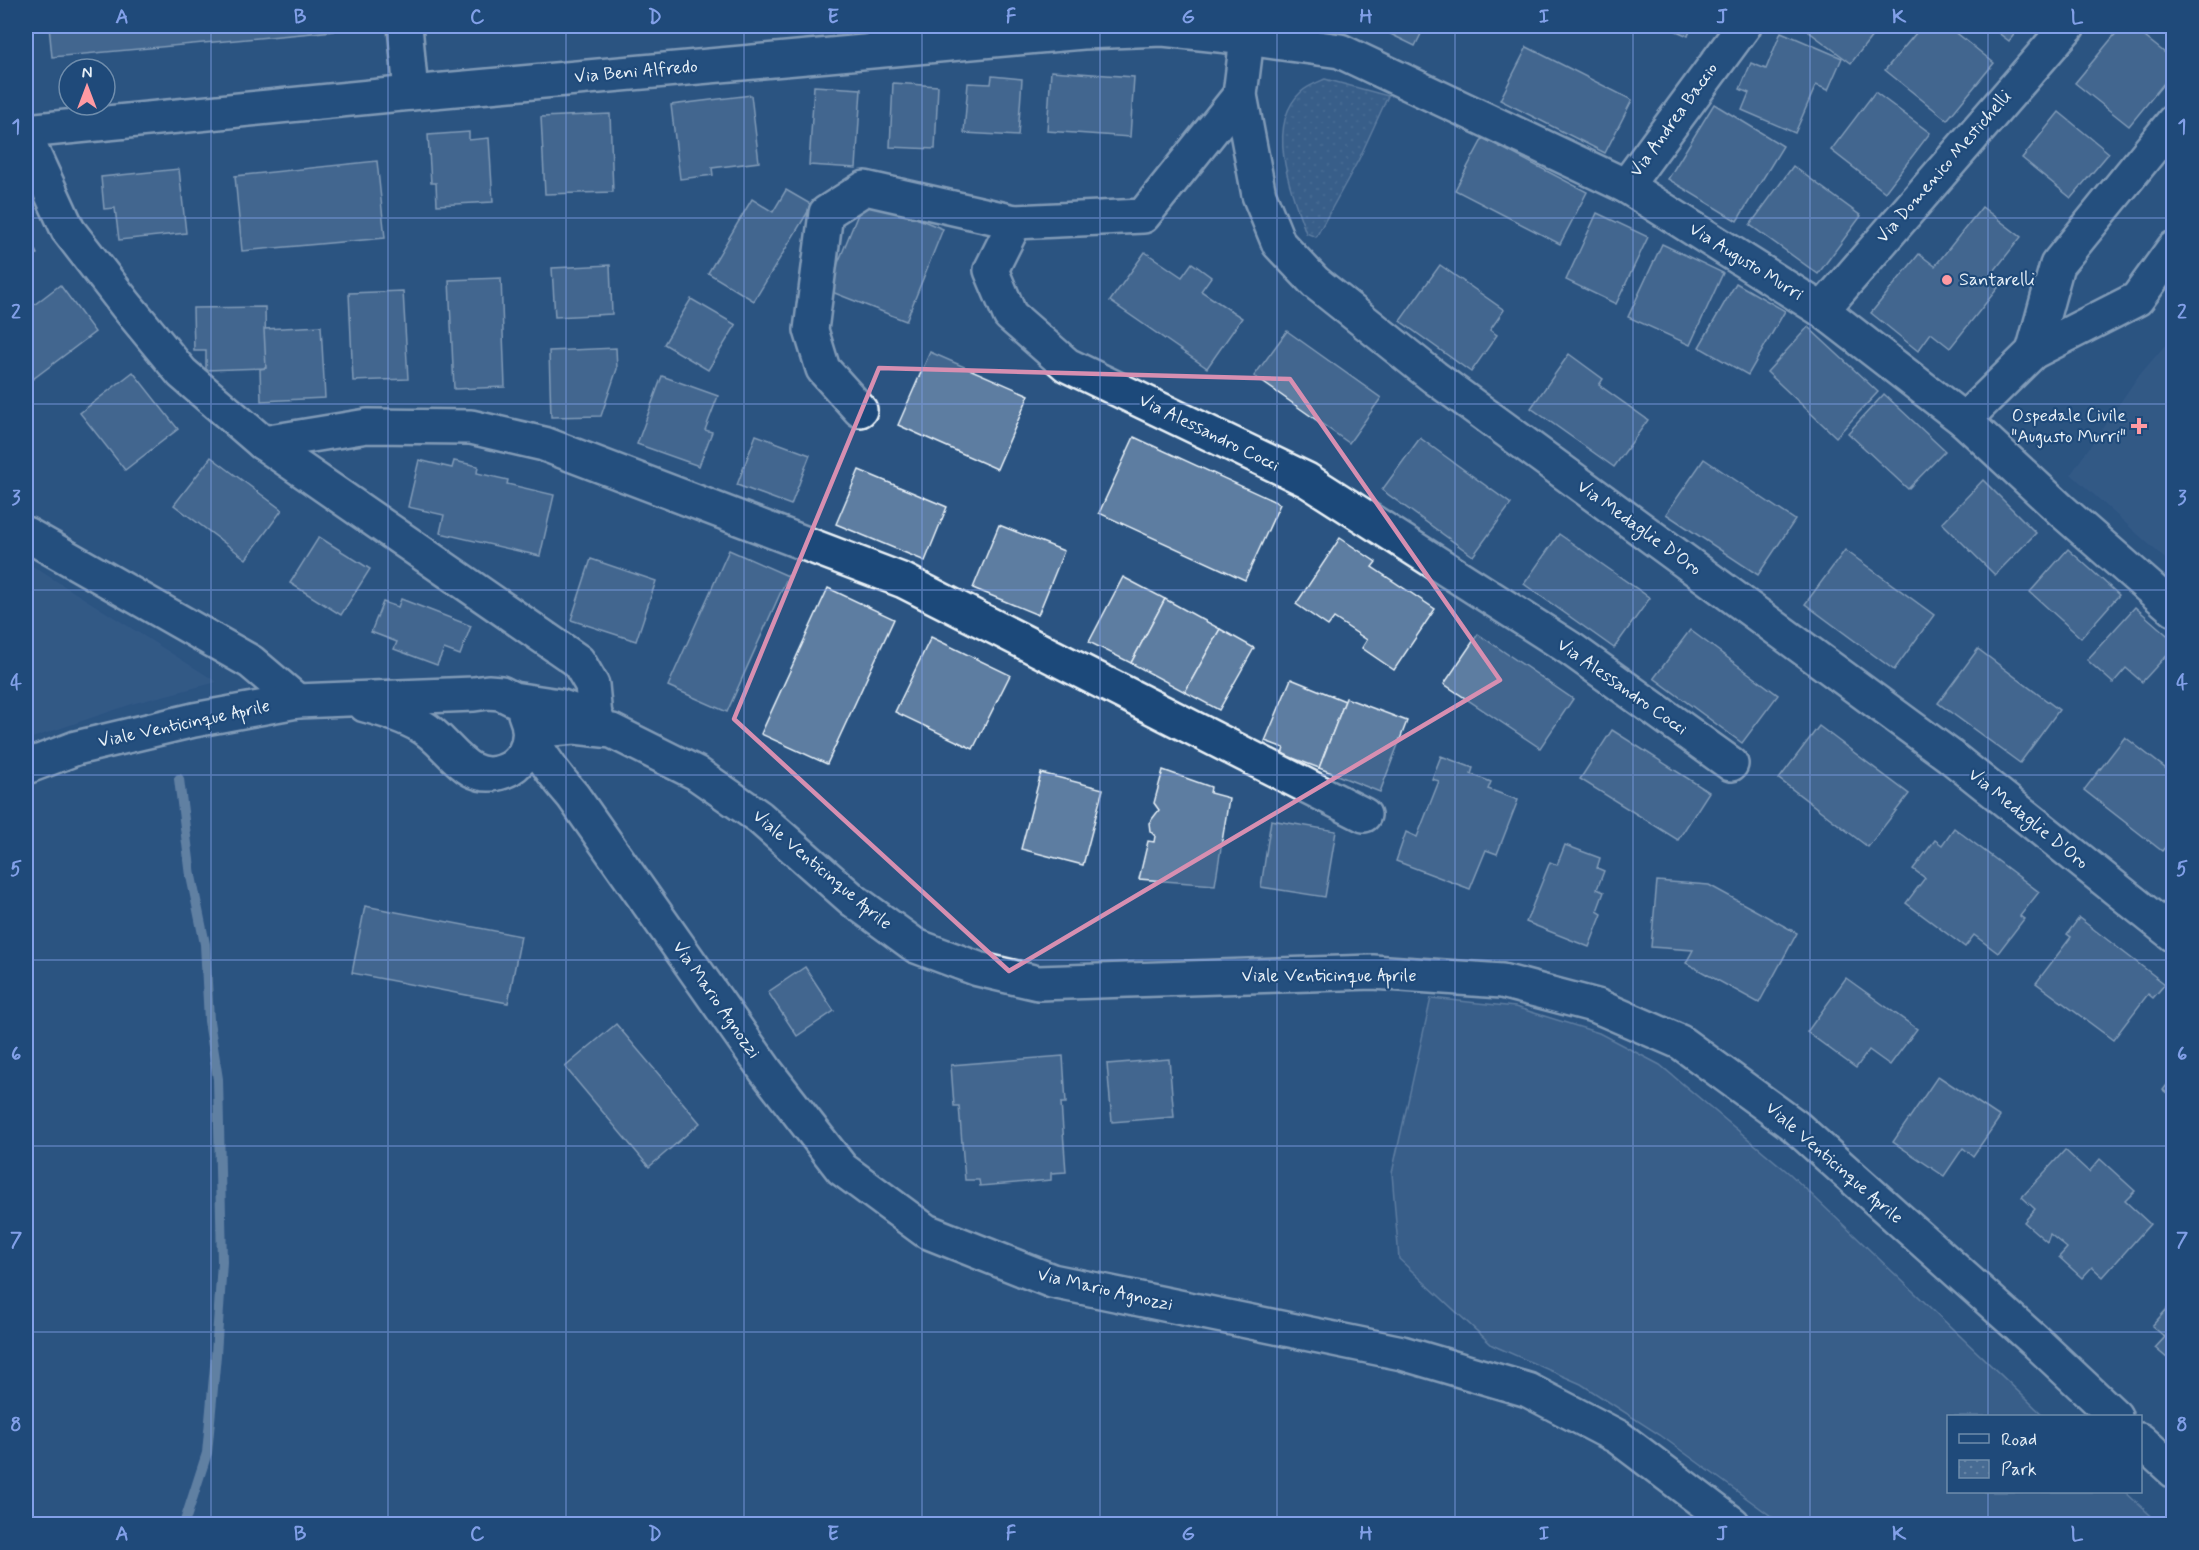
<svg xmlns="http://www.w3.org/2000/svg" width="2199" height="1550" font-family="Mynerve,sans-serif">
<defs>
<pattern id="park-dots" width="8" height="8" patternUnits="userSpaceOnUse" patternTransform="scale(1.5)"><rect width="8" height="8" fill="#476b93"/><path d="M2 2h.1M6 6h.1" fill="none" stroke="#6281a3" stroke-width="1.8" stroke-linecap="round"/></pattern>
</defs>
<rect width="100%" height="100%" fill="#2b5482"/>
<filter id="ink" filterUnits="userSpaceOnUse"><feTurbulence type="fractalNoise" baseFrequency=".0167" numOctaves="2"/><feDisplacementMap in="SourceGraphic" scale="12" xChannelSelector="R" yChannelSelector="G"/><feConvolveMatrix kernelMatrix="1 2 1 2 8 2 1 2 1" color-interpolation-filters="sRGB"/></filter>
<g filter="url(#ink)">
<g fill="#3a608b">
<path d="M2173 336V566L2071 474 2137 378Z"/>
<path d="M26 562 217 682 135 703 26 740Z"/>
</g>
<path fill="#476b93" stroke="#98aec6" stroke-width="1.5" d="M1431 998 1515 1007 1599 1033 1660 1065 1790 1174 2044 1416H1948V1492H2125L2160 1524H1782L1660 1435 1581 1384 1492 1345 1399 1259 1392 1173Z"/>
<path fill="url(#park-dots)" stroke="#98aec6" stroke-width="1.5" d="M1325 79 1388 96 1359 159 1316 237 1306 233C1292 194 1264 126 1301 92 1307 86 1318 82 1325 79Z"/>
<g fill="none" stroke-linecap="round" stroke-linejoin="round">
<path stroke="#a0b6cb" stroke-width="10" d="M179 779 191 876 205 944 209 1021 218 1079 222 1262 216 1355 207 1453 184 1524"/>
</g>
<g fill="#5d7da1" stroke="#e8f1f8" stroke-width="1.5">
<path d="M49 26H334V31L52 57Z"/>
<path d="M1374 26H1425L1415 46Z"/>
<path d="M1665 26H1692L1688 36Z"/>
<path d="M1801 26H1880L1851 63Z"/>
<path d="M1922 26H1948L1994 63 1947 120 1885 70Z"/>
<path d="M1989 26H2021L2009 41Z"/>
<path d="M2122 26H2131L2174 60V71L2129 126 2075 83Z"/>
<path d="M1781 32 1842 58 1828 90 1816 85 1795 133 1742 110 1749 93 1740 89 1751 63 1766 69Z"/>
<path d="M1527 47 1632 100 1605 153 1500 100Z"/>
<path d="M1051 71 1134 77 1130 137 1047 131Z"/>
<path d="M992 76 1022 79 1018 136 964 133 968 83 991 84Z"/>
<path d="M893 83 938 86 935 149 890 147Z"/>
<path d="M814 86 861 89 856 168 809 165Z"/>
<path d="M1875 92 1930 133 1885 192 1831 150Z"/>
<path d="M751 95 759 162 712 168 713 175 680 179 671 105Z"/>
<path d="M1714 104 1783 146 1737 221 1668 179Z"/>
<path d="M2059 112 2109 153 2071 198 2022 158Z"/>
<path d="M610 114 613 192 545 194 541 117Z"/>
<path d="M469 132V140L489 138 493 202 437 205 436 183H431L428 135Z"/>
<path d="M1483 138 1587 192 1560 244 1455 190Z"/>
<path d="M377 161 385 238 242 251 235 176Z"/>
<path d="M1793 166 1861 216 1818 274 1750 225Z"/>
<path d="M179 169 186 233 119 240 115 208 104 209 101 177Z"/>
<path d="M786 190 812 205 754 301 708 273 752 199 773 212Z"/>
<path d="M865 197 943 229 906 321 827 290Z"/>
<path d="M1982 207 2021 237 1990 276 2001 284 1950 348 1931 333 1918 351 1871 313 1919 254 1935 266Z"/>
<path d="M1597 213 1648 237 1616 304 1566 280Z"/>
<path d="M26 231 37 254 26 260Z"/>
<path d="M1662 244 1723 273 1690 345 1628 317Z"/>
<path d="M1145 252 1182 277 1192 263 1211 277 1201 291 1242 318 1207 368 1110 301Z"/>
<path d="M610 265 612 314 555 317 552 268Z"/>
<path d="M1440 265 1504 310 1490 330 1497 335 1471 372 1400 321Z"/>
<path d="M501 278 505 387 454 389 449 280Z"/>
<path d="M1736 283 1785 311 1748 375 1699 347Z"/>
<path d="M60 285 95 332 33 379 26 369V311Z"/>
<path d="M403 291 408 379 353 381 349 293Z"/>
<path d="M691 299 736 325 708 370 664 344Z"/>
<path d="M265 307 266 368 206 370V351H194L193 308Z"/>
<path d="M321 326 325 398 261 401 260 369 266 368 264 329Z"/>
<path d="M1808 327 1878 392 1836 437 1767 372Z"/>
<path d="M1287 331 1381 398 1349 443 1254 376Z"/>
<path d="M616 348 617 369 601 416 551 417 549 351Z"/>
<path d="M930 352 1029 395 997 469 898 425Z"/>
<path d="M1569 354 1603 379 1599 385 1648 420 1614 467 1531 408Z"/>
<path d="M133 372 178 429 125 470 80 413Z"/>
<path d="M662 376 718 396 705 430 712 432 699 466 637 444Z"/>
<path d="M1884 394 1945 451 1908 489 1848 433Z"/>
<path d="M756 435 810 455 791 505 737 485Z"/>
<path d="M1134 437 1280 504 1245 580 1099 513Z"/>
<path d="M1420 438 1511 504 1473 556 1382 490Z"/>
<path d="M211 457 282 510 246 559 174 505Z"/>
<path d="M1704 459 1795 520 1758 575 1666 514Z"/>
<path d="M419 460 452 468 454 461 478 466 477 473 508 480 507 484 554 495 540 556 440 533 444 515 408 507Z"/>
<path d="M859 470 947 507 925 561 836 524Z"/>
<path d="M1983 480 2036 533 1995 575 1942 523Z"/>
<path d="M999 525 1064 551 1038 615 973 588Z"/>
<path d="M1559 534 1650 598 1614 648 1524 584Z"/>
<path d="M319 537 370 569 341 615 290 583Z"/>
<path d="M1340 538 1376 562 1372 567 1435 609 1394 670 1362 648 1367 640 1334 618 1328 626 1296 604Z"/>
<path d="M2068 549 2119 595 2081 638 2030 592Z"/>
<path d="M729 550 788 576 727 712 668 686Z"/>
<path d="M1845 550 1934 615 1894 670 1805 604Z"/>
<path d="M591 559 656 581 636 641 571 620Z"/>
<path d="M1123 577 1165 599 1131 663 1089 642Z"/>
<path d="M828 588 894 619 827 764 761 734Z"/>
<path d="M401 599 471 626 460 655 444 649 437 665 394 649 397 642 371 632 383 602 398 607Z"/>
<path d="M1165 599 1220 629 1185 692 1131 663Z"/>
<path d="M2135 607 2174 641V647L2142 682 2126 668 2113 683 2087 660Z"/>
<path d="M1220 629 1254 648 1219 710 1185 692Z"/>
<path d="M1690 630 1778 695 1742 743 1654 678Z"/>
<path d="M1478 634 1573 699 1540 748 1444 684Z"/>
<path d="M931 637 1010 675 973 749 895 712Z"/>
<path d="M1978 649 2059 710 2020 763 1938 703Z"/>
<path d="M1291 679 1345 701 1319 768 1282 754 1284 748 1265 741Z"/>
<path d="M1346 698 1407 721 1380 792 1319 768Z"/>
<path d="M1819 726 1909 794 1868 847 1779 779Z"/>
<path d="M1612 730 1709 792 1678 840 1580 779Z"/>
<path d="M2125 737 2174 775V836L2162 851 2084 790Z"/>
<path d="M1441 756 1473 768 1471 774 1491 782 1488 789 1518 800 1497 854 1486 850 1470 889 1396 861 1406 832 1417 837 1439 781 1432 779Z"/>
<path d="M1163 770 1211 787 1210 793 1229 798 1215 885 1139 879 1148 841 1154 842 1155 836 1150 831 1149 823 1159 810 1154 803Z"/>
<path d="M1041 773 1103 789 1083 865 1021 849Z"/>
<path d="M1271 820 1336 831 1325 897 1261 887Z"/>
<path d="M1954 828 2039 892 2020 916 2024 919 1998 953 1974 935 1965 947 1906 903 1925 878 1913 869 1935 840 1942 845Z"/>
<path d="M1565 845 1600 858 1597 868 1604 871 1597 889 1604 892 1597 911 1602 914 1589 947 1526 922 1550 862 1557 865Z"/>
<path d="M1657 881 1709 885 1797 933 1759 1003 1686 963 1693 950 1651 947Z"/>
<path d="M365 906 521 936 508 1003 352 973Z"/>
<path d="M2079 918 2165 984 2153 998 2148 994 2113 1040 2036 983 2071 937 2067 934Z"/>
<path d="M805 967 834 1011 797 1036 768 992Z"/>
<path d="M1846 978 1917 1029 1890 1065 1869 1050 1856 1068 1807 1032Z"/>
<path d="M616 1024 700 1123 649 1167 565 1067Z"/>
<path d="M1063 1056 1066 1103H1061L1066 1172 1051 1173V1180L980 1186 979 1180H965L959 1106H954L951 1065Z"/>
<path d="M1169 1059 1174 1117 1112 1122 1107 1064Z"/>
<path d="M1938 1076 2000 1117 1973 1156 1963 1148 1944 1176 1893 1142Z"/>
<path d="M2174 1076V1098L2163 1090Z"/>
<path d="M2065 1150 2089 1172 2100 1159 2135 1191 2125 1201 2150 1224 2103 1277 2092 1267 2082 1278 2059 1257 2067 1248 2050 1234 2047 1242 2024 1222 2035 1209 2022 1197Z"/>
<path d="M2174 1301V1364L2155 1348 2165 1337 2152 1326Z"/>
</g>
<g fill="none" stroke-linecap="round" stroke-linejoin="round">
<defs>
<g id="minor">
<path d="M405 26 411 93"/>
<path d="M1247 38 1240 95 1259 195 1279 244 1315 282 1434 377 1950 756 2174 935"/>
<path d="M1240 95 1143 216 1015 222 991 270 1010 315 1067 365 1307 480 1571 649 1731 764"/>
<path d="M26 131 411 93 1083 32 1163 29 1247 38 1340 51 1626 186 1822 310 1964 420 2061 510 2174 609"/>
<path d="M26 138 68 230 126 305 182 373 263 443 578 661 592 685 595 717"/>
<path d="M1626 186 1744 26"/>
<path d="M1822 310 2068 26"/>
<path d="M2033 352 2057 265 2174 121"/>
<path d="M860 410 823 369 811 330 826 213 865 188 1015 222"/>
<path d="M1964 420 2033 352 2137 299 2174 248"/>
<path d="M263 443 367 426 471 427 544 444 904 581 1364 815"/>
<path d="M26 534 251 662 297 701"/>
<path d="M530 735C542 758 556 777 573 796L766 1071 842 1169 926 1231 1052 1281 1402 1353 1528 1390 1618 1437 1733 1524"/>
</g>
<g id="major">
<path d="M365 705C384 710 404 716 421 726 450 742 465 786 504 771 513 768 519 762 524 754 531 741 531 727 525 714"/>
<path d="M530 735 551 729 575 727 612 731 696 773 759 817 853 900 916 946 978 969 1038 983 1373 972 1502 981 1597 1006 1680 1042 1795 1126 2034 1340 2115 1416"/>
<path d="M26 767 76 748 194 720 297 701 474 694 488 692 501 693 513 699 559 706 597 719"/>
<path d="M2140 1440 2174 1471"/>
</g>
</defs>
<use href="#minor" stroke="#e8f1f8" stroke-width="38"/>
<use href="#major" stroke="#e8f1f8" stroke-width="38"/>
<use href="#minor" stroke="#1f4a7a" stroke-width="33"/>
<use href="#major" stroke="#1f4a7a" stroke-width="33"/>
</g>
</g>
<path d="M0 0H2199V1550H0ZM879 368 1290 379 1500 680 1009 971 734 719Z" fill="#2b5482" fill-opacity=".55" fill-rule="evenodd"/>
<path fill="none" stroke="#d78fb1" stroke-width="4.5" stroke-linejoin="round" d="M879 368 1290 379 1500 680 1009 971 734 719Z"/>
<path fill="none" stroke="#82a0e8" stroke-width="1.5" stroke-opacity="0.55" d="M211 26V1524M388 26V1524M566 26V1524M744 26V1524M922 26V1524M1100 26V1524M1277 26V1524M1455 26V1524M1633 26V1524M1810 26V1524M1988 26V1416M26 218H2174M26 404H2174M26 590H2174M26 775H2174M26 960H2174M26 1146H2174M26 1332H2174M1988 1492V1524"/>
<g fill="#ff9aa2" stroke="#1f4a7a" stroke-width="2">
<circle cx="1947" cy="280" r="6"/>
<path d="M2136 417h6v6h6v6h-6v6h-6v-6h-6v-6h6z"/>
</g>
<g text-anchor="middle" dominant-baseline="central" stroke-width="4.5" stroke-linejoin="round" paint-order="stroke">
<g font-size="18" fill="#e8f1f8" stroke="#1f4a7a">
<text transform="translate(636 72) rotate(-5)">Via Beni Alfredo</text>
<text transform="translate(1674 120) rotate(-54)">Via Andrea Baccio</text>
<text transform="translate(1944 167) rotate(-49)">Via Domenico Mestichelli</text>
<text transform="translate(1746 262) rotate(32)">Via Augusto Murri</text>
<text transform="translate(1209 433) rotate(26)">Via Alessandro Cocci</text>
<text transform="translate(1639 528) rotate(36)">Via Medaglie D'Oro</text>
<text transform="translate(1622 687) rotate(35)">Via Alessandro Cocci</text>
<text transform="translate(184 724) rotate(-12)">Viale Venticinque Aprile</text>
<text transform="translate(2028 819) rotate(39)">Via Medaglie D'Oro</text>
<text transform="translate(822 870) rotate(40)">Viale Venticinque Aprile</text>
<text x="1329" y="976">Viale Venticinque Aprile</text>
<text transform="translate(716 1000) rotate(55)">Via Mario Agnozzi</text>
<text transform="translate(1834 1163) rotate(41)">Viale Venticinque Aprile</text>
<text transform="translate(1105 1290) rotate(13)">Via Mario Agnozzi</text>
</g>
<g font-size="18" fill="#e8f1f8" stroke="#1f4a7a" text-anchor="start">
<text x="1959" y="280">Santarelli</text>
<text x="2126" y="416" text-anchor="end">Ospedale Civile<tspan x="2126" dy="21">"Augusto Murri"</tspan></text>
</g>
</g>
<rect width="2199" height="1550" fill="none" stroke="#1f4a7a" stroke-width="66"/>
<rect x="1947" y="1415" width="195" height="78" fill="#1f4a7a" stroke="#6f8dac" stroke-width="1.5"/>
<rect x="1959" y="1434" width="30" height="9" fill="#1f4a7a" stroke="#6f8dac" stroke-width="1.5"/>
<text x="2001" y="1445" font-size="18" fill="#e8f1f8">Road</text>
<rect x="1959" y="1460" width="30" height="18" fill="url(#park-dots)" stroke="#6f8dac" stroke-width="1.5"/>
<text x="2001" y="1475" font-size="18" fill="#e8f1f8">Park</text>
<g transform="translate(87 87)"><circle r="28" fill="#1f4a7a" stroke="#6f8dac" stroke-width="1.5"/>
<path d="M0-4.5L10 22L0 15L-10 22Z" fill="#ff9aa2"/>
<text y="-9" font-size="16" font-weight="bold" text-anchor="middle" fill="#e8f1f8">N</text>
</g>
<rect x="33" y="33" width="2133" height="1484" fill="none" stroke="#82a0e8" stroke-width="2"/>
<g font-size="20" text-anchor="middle" font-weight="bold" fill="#82a0e8">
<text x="122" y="23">A</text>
<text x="300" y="23">B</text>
<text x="477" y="23">C</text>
<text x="655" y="23">D</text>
<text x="833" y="23">E</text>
<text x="1011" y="23">F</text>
<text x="1188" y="23">G</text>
<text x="1366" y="23">H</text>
<text x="1544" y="23">I</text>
<text x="1722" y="23">J</text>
<text x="1899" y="23">K</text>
<text x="2077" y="23">L</text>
<text x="16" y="133">1</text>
<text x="2182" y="133">1</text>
<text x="16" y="318">2</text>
<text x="2182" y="318">2</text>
<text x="16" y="504">3</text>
<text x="2182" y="504">3</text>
<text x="16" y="689">4</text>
<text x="2182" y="689">4</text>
<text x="16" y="875">5</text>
<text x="2182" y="875">5</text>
<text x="16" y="1060">6</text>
<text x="2182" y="1060">6</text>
<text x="16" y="1246">7</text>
<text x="2182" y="1246">7</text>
<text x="16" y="1431">8</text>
<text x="2182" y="1431">8</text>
<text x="122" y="1540">A</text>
<text x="300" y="1540">B</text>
<text x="477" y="1540">C</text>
<text x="655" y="1540">D</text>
<text x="833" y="1540">E</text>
<text x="1011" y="1540">F</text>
<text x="1188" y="1540">G</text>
<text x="1366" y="1540">H</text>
<text x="1544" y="1540">I</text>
<text x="1722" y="1540">J</text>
<text x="1899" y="1540">K</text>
<text x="2077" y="1540">L</text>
</g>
</svg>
